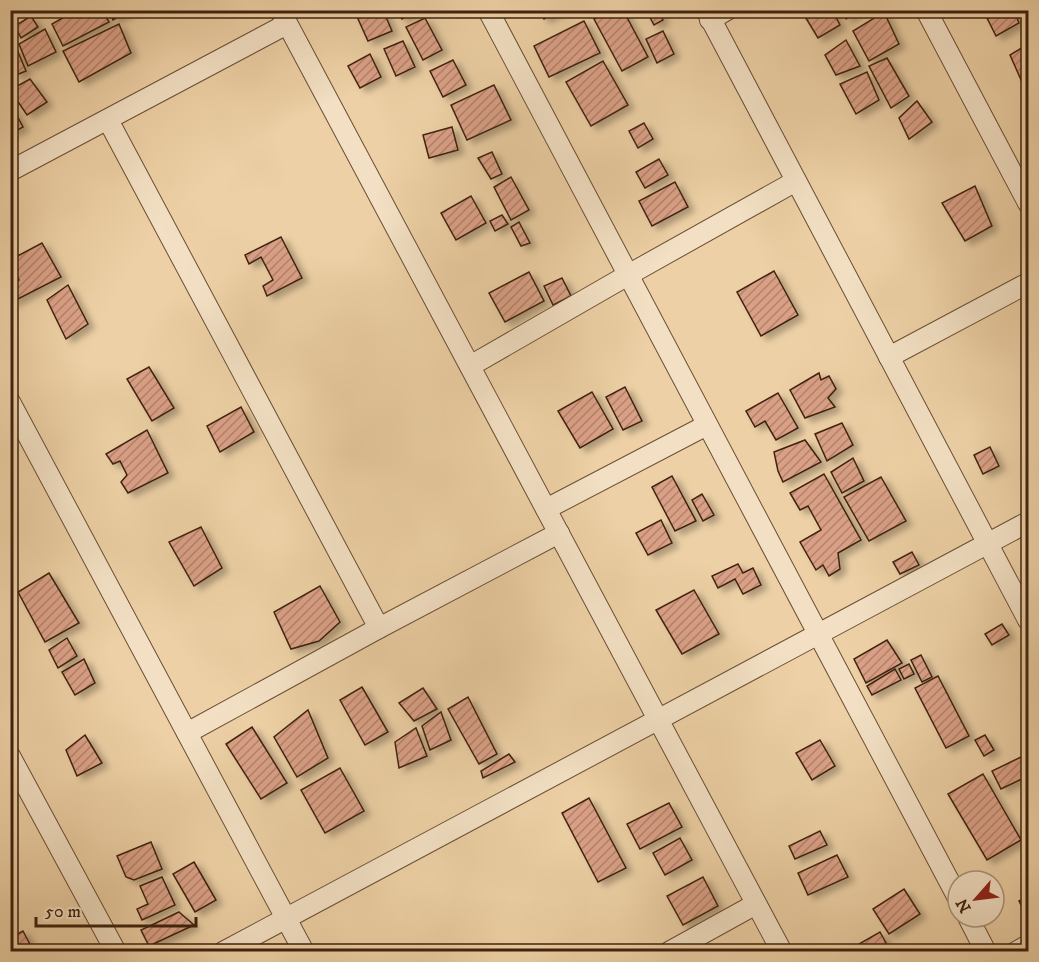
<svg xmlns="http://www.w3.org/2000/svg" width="1039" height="962" font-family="'IM FELL DW Pica',serif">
<defs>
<pattern id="building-hatch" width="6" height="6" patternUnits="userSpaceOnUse" patternTransform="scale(1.5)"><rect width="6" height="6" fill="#daa086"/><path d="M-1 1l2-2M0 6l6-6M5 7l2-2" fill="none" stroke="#b2826c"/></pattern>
<filter id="shadow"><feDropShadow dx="6" dy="4" stdDeviation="3" flood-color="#0004"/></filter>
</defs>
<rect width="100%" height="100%" fill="#edd0a5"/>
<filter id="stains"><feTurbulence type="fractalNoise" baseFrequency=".00333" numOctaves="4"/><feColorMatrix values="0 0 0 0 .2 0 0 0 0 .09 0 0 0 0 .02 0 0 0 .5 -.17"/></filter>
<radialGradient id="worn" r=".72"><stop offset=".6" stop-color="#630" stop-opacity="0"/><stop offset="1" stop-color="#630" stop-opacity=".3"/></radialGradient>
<g fill="url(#building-hatch)" stroke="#3f220e" stroke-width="1.5" filter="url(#shadow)">
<path d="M76 10H102L109 22 63 46 52 24Z"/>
<path d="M109 10H131L113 20Z"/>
<path d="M354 10H383L392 31 368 41Z"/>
<path d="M397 10H418L402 19Z"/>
<path d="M539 10H560L544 19Z"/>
<path d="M610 10H623L648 57 622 71 594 19Z"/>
<path d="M646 10H658L663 20 654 25Z"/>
<path d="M801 10H832L840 25 818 38Z"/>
<path d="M842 10H861L846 19Z"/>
<path d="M983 10H1014L1019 23 996 36Z"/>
<path d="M884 12 899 44 869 61 853 31Z"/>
<path d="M31 16 38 27 21 38 15 26Z"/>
<path d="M425 18 442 50 423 60 406 27Z"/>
<path d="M584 21 600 53 549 77 534 46Z"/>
<path d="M119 24 131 53 79 82 63 51Z"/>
<path d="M45 29 56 52 28 66 19 44Z"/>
<path d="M663 31 674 54 657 63 646 39Z"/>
<path d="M846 40 860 66 836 75 825 55Z"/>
<path d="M403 41 415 67 396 76 384 49Z"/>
<path d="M1028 44V79L1022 82 1010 55Z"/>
<path d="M16 47 26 71 16 75 10 64V51Z"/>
<path d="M370 54 381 77 360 88 348 66Z"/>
<path d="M887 58 909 96 891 108 869 66Z"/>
<path d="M453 60 466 85 443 97 430 71Z"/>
<path d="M603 61 628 105 591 126 566 82Z"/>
<path d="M867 72 879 100 856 114 840 84Z"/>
<path d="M30 79 47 102 27 115 10 90Z"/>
<path d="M494 85 511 120 467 140 451 105Z"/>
<path d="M917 101 932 122 909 139 899 118Z"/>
<path d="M10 103 23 127 10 134Z"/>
<path d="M644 123 653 139 638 148 629 131Z"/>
<path d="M452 127 458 150 429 158 423 135Z"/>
<path d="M492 152 502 174 491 179 478 158Z"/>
<path d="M659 159 668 175 645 188 636 172Z"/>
<path d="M511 177 529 210 511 220 494 187Z"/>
<path d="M675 182 688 207 652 226 639 201Z"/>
<path d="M975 186 992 226 965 241 942 203Z"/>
<path d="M471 196 486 223 456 240 441 213Z"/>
<path d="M502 215 508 224 495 231 490 221Z"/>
<path d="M519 222 530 243 521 246 511 227Z"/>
<path d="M281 237 302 278 267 296 263 286 273 280 261 257 249 264 245 255Z"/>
<path d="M42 243 61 277 10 303V286L19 280 10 262V260Z"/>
<path d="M774 271 798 315 761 336 737 292Z"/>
<path d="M529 272 544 301 505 322 489 293Z"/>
<path d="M562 278 571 296 553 305 544 286Z"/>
<path d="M68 285 88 324 66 339 47 300Z"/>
<path d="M149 367 174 408 152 421 127 379Z"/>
<path d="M819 373 821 380 829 376 836 389 828 398 835 407 805 418 790 390Z"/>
<path d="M625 387 642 421 623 430 606 397Z"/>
<path d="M592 392 613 429 580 448 558 411Z"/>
<path d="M778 393 798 428 776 440 765 421 755 427 746 411Z"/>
<path d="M241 407 254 432 220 452 207 426Z"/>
<path d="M842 423 853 445 827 461 815 434Z"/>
<path d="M147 430 168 473 128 493 121 482 127 475 120 461 113 464 106 454Z"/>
<path d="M805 440 821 462 783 482 778 471 774 452Z"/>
<path d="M990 447 999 466 983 474 974 455Z"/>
<path d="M853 458 864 481 842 493 831 472Z"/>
<path d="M824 474 861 540 838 553 840 569 829 576 823 565 816 570 800 542 821 530 808 506 800 510 790 493Z"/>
<path d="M672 476 696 521 675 531 652 487Z"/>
<path d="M881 477 906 521 869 541 844 497Z"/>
<path d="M702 494 714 515 703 521 692 500Z"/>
<path d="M661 520 672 543 648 555 636 533Z"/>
<path d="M201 527 222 568 194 586 169 542Z"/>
<path d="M912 552 919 565 900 574 893 562Z"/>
<path d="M738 564 743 573 753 568 761 585 743 594 735 579 718 588 712 576Z"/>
<path d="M49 573 79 623 45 642 18 592Z"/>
<path d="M320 586 340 622 319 641 291 649 274 612Z"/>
<path d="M694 590 719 634 682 654 656 610Z"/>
<path d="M1002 624 1009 635 992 645 985 634Z"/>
<path d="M67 638 77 656 58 668 49 650Z"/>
<path d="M887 640 902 663 866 683 854 659Z"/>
<path d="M921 655 932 677 922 682 911 660Z"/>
<path d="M84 659 95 683 75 695 62 672Z"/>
<path d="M909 664 914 674 904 679 899 669Z"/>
<path d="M895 669 901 680 872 695 867 686Z"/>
<path d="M938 676 969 736 946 748 915 688Z"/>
<path d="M362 687 388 732 365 745 340 700Z"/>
<path d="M423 688 437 709 414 721 399 703Z"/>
<path d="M468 697 497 754 479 764 448 709Z"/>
<path d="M308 710 328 758 297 777 274 737Z"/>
<path d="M441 712 451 740 430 750 422 726Z"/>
<path d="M252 727 287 783 261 799 226 744Z"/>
<path d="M416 728 427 756 399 768 395 742Z"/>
<path d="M85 735 102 763 77 776 66 750Z"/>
<path d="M985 735 994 750 984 756 975 740Z"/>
<path d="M820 740 835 766 812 780 796 753Z"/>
<path d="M509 754 515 762 483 778 481 771Z"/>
<path d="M1021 757 1028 772V776L1001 789 992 771Z"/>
<path d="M340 768 364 811 325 833 301 790Z"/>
<path d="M983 774 1021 840 987 860 948 794Z"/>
<path d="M589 798 626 868 598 882 562 813Z"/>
<path d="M669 803 682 827 640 849 627 824Z"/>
<path d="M820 831 827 845 795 859 789 846Z"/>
<path d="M680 838 692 860 665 875 653 853Z"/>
<path d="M151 842 162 869 134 880 126 877 117 856Z"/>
<path d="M837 855 848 877 808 895 798 873Z"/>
<path d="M194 862 216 900 195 912 173 874Z"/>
<path d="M162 877 175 905 142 920 137 909 148 904 140 886Z"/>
<path d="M703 877 718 906 683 925 667 896Z"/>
<path d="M904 889 920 914 889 934 873 909Z"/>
<path d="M1028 896V918L1019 901Z"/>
<path d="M179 912 194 925 149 946 141 930Z"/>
<path d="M23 931 34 952H10V938Z"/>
<path d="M880 932 891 952H845Z"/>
</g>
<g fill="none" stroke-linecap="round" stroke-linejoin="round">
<defs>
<g id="minor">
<path d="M280 10 782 952"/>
<path d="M488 10 958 898"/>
<path d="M706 10 1028 620"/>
<path d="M926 10 1028 203"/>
<path d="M710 20 727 10"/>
<path d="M108 120 379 628"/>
<path d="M10 171 287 24"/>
<path d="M889 357 1028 283"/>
<path d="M470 366 628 275 796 181"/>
<path d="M10 402 304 952"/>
<path d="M546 509 707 425"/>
<path d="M187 733 379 628 559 533"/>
<path d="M10 756 116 952"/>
<path d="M968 917 986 952"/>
<path d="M223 952 1028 522"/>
<path d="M669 952 756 904"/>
<path d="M1016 952 1028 945"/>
</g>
</defs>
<use href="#minor" stroke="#6a4e34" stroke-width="22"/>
<use href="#minor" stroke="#f3e0c4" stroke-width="20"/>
</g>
<rect width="1039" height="962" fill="none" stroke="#edd0a5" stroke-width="36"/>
<rect x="12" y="12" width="1015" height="938" fill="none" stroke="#3f220e" stroke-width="3"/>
<rect x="18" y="18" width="1003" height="926" fill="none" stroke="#3f220e" stroke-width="1.5"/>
<g transform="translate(976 899) rotate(242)"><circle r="28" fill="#f3e0c4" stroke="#ab947b" stroke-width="1.5"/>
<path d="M0-4.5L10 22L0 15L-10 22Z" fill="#8f2418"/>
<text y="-9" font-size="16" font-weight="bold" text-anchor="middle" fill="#3f220e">N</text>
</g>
<path d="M36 917v9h160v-9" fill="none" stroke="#3f220e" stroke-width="3"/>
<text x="45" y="917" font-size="18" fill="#3f220e" stroke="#f3e0c4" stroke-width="4.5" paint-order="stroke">50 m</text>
<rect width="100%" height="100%" filter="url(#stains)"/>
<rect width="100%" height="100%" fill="url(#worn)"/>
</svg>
